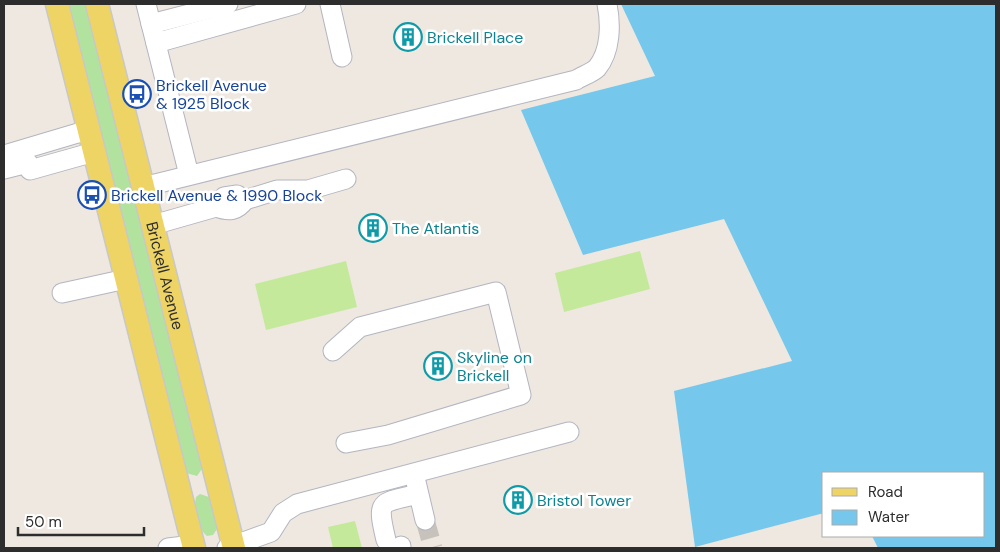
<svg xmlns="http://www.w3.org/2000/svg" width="1000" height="552" font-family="'DM Sans',sans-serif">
<rect width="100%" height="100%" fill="#eee8e0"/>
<g fill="#b2e39e">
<path d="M67 4H87L204 466 197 476 186 473Z"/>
<path d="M200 494 212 498 219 526 213 535 207 536C198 529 193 509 196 497Z"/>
</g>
<g fill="#c4e99a">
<path d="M640 251 650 289 564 312 555 273Z"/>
<path d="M346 261 357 307 266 330 255 284Z"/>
<path d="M355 521 362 548H333L328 527Z"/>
</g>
<path fill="#76c7ec" d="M621 4H996V548H878L872 536H984V473H824V513L695 547 674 391 792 361 724 219 583 255 521 110 655 76Z"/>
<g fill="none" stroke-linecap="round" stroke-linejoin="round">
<path stroke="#c7c3bc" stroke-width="19" stroke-dasharray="19 9" stroke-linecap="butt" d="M425 520 433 548"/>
<defs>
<g id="minor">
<path d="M146 4 189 175"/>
<path d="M330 4 342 57"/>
<path d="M151 24 228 4"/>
<path d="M156 43 296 4"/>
<path d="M4 155 88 130"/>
<path d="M4 169 28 163 30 170 94 152"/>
<path d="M143 187 576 80C582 76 592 73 597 68 611 51 611 24 607 4"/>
<path d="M245 200 277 190H308L346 179"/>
<path d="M153 225 216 207C229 212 237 211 245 200L237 195 224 197 216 207"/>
<path d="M62 293 126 279"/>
<path d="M333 351 360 327 496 292 521 395 388 435 346 443"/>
<path d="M416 482 425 520"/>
<path d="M386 540C376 498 380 504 418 494"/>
<path d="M401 546V548"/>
<path d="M168 548 193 545"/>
<path d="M227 548 271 532 283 513 297 504 569 432"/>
</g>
<g id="major">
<path d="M57 4 194 548"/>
<path id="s1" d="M97 4 234 548"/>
</g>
</defs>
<use href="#minor" stroke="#b3b5c0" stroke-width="21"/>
<use href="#major" stroke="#c8c8c8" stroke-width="25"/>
<use href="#minor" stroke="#fff" stroke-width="19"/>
<use href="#major" stroke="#eed465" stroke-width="22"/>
</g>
<defs>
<symbol id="building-ring" viewBox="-11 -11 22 22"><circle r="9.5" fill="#fff" stroke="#0f9aa8" stroke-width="1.5"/><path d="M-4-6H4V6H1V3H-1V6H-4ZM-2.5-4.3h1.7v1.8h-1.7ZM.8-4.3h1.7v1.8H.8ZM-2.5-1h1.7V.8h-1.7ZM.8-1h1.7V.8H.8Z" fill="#0f9aa8"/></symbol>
<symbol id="bus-ring" viewBox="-11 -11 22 22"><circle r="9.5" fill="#fff" stroke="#1a4fb4" stroke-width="1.5"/><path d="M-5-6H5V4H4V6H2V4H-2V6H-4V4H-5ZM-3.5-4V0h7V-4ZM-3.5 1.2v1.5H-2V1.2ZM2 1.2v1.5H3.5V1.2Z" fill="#1a4fb4"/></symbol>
</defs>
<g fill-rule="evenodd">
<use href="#building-ring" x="392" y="21" width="32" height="32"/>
<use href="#bus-ring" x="121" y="78" width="32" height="32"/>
<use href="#bus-ring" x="76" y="179" width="32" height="32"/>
<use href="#building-ring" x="357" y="212" width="32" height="32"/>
<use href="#building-ring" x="422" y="350" width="32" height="32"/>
<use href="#building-ring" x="502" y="484" width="32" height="32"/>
</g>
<g text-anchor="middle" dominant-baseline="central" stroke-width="5" stroke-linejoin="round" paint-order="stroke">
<g font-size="16" fill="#0d838f" stroke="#fff" text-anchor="start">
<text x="427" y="37">Brickell Place</text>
<text x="392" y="228">The Atlantis</text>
<text x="457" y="357">Skyline on<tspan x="457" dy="18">Brickell</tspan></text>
<text x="537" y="500">Bristol Tower</text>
</g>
<g font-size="16" fill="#164399" stroke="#fff" text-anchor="start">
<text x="156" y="85">Brickell Avenue<tspan x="156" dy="18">&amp; 1925 Block</tspan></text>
<text x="111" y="195">Brickell Avenue &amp; 1990 Block</text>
</g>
<g font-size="16" fill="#2d2d2d" stroke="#fff">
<text stroke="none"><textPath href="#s1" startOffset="280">Brickell Avenue</textPath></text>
</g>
</g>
<rect width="1000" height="552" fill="none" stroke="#2d2d2d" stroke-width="10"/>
<rect x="822" y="472" width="162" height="65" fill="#ffffff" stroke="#ababab"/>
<rect x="832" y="488" width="25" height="8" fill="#eed465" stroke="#ababab"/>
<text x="868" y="497" font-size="15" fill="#2d2d2d">Road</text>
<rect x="832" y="510" width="25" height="15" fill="#76c7ec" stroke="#ababab"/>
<text x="868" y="522" font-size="15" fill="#2d2d2d">Water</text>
<path d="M18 527v8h126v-8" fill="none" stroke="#2d2d2d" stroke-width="2.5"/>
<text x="25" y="527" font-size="15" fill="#2d2d2d" stroke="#ffffff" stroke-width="4" paint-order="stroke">50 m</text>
</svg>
